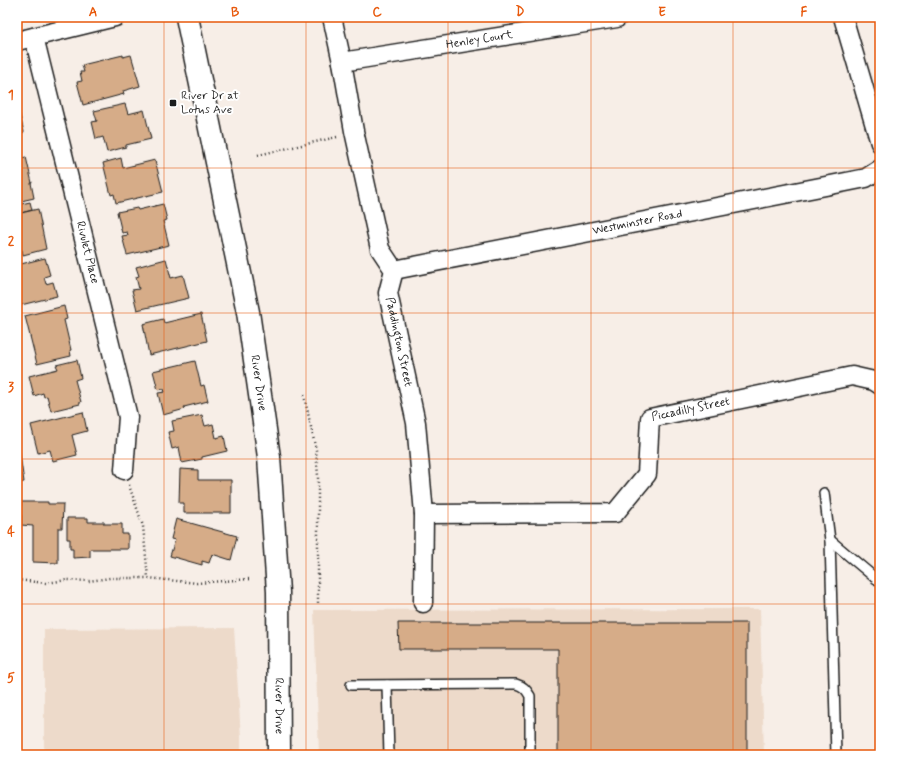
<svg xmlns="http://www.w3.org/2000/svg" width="897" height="772" font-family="Mynerve,sans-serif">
<rect width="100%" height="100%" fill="#f7eee7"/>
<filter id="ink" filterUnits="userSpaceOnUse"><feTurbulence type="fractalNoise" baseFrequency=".025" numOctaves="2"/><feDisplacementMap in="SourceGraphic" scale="8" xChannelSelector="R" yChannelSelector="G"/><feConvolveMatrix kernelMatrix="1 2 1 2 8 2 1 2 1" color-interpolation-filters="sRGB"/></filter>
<g filter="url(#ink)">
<g fill="#eddaca">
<path d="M760 609 764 755H319L314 610Z"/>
<path d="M234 628 241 738V755H44V629Z"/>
</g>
<g fill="#d6ac88" stroke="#1c1c1c">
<path d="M123 55V57L131 55 140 86 123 91 124 94 83 105 77 82 82 81 80 72H84L82 65Z"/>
<path d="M17 104 24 132 17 134Z"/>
<path d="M125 104 128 114 144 110 151 139 126 145V147L107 152 103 137 96 139 92 122 97 121 94 111Z"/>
<path d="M26 157 32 183H31L34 198 17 202V159Z"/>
<path d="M121 158 123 168 155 160 163 192 116 203 114 194 111 195 103 163Z"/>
<path d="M30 202 32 210 17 214V205Z"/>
<path d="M163 204 167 220 163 221 169 245 127 255 122 236 128 235 127 232 122 233 117 212 137 208 138 210Z"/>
<path d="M38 209 46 249 23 255 22 250 17 252V226H18L17 214Z"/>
<path d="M45 258 50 275 44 277 46 284 53 282 57 296 17 306V265Z"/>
<path d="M166 259 171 278 183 275 189 298 137 310 132 290 139 289 136 277 139 276 136 267Z"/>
<path d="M64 306 67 319 64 320 71 350H70L71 356 37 364 25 316Z"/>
<path d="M201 314 207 341 149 355 143 324 163 319 164 323Z"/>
<path d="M77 360 81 378 75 380 81 402H80V404L51 411 47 396 44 397 43 393 34 396 29 376 58 369 56 365Z"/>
<path d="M195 361 201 386 204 385 208 401 184 407 185 409 163 415 158 393 165 392 164 389 158 390 153 371Z"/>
<path d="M83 412 87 431 72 435 77 455 53 461 50 450 38 453 31 425Z"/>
<path d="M202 415 205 426 213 424 216 438 224 436 227 451 202 457V459L182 463 179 447 172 449 168 432 174 431 172 421Z"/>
<path d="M19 448 24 482 17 483V449Z"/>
<path d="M180 469 198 470V480H231V513H184V503H179Z"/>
<path d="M21 502H48V504H63L62 528H58V563L33 562V526L21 525Z"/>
<rect x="17" y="508" width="4" height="16"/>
<path d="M67 518H88V522H104V524H122V534H128V549H90V557L73 558V549H70V539H67Z"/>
<path d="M176 519 237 536 231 560 212 554 209 563 202 561V565L170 556 175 540 171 539Z"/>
<path d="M398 623H747V755H558V649H399Z"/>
</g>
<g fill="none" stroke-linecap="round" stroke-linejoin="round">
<defs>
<g id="lane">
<path d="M824 493 830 540 836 755"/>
<path d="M830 540 880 582"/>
<path d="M351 685 516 684C523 686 526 689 530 696V755"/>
<path d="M387 685 389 755"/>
</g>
<g id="street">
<path id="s1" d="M332 17 342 62 354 131 380 249 394 270 388 293 416 423 424 514 423 603"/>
<path d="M843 17 880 143"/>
<path id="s2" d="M34 37 128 417 124 470"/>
<path d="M17 41 115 17"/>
<path id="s3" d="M342 62 617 18"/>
<path id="s4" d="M394 270 846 182 866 178 880 169"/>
<path id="s5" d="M424 514 615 513 647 474 650 418 852 376 874 381 880 385"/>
</g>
<g id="secondary">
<path id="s6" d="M187 17 248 312 269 457 278 592 279 755"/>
</g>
</defs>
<use href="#lane" stroke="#1c1c1c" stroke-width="12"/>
<use href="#street" stroke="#1c1c1c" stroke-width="21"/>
<use href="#secondary" stroke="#1c1c1c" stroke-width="25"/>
<g stroke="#1c1c1c" stroke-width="2.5" stroke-dasharray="1 3" stroke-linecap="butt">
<path d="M258 155 337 137"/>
<path d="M304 395 316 450 318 476V603"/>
<path d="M129 485 143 526 148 578"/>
<path d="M17 580 46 583 67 580 89 581 110 578H148L197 583 250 579"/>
</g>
<use href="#lane" stroke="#fff" stroke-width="9"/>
<use href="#street" stroke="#fff" stroke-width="18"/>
<use href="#secondary" stroke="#fff" stroke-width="22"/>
</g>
</g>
<path fill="none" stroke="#e8590c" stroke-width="1" stroke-opacity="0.55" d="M164 17V755M306 17V755M448 17V755M591 17V755M733 17V755M17 168H880M17 313H880M17 459H880M17 604H880"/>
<rect fill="#1c1c1c" stroke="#fff" stroke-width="1.5" x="169" y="99" width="8" height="8" rx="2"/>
<g text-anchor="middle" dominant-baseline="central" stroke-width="4" stroke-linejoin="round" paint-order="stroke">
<g font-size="12" fill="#1c1c1c" stroke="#fff">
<text stroke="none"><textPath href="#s3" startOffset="139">Henley Court</textPath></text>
<text stroke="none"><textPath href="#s4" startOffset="248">Westminster Road</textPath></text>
<text stroke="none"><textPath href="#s2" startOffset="222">Rivulet Place</textPath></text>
<text stroke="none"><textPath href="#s1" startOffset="336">Paddington Street</textPath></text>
<text stroke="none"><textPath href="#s6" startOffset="373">River Drive</textPath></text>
<text stroke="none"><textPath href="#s5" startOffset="339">Piccadilly Street</textPath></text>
<text stroke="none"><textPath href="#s6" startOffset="697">River Drive</textPath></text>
</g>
<g font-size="12" fill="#1c1c1c" stroke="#fff" text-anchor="start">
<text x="181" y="96">River Dr at<tspan x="181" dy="14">Lotus Ave</tspan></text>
</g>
</g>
<rect width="897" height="772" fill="none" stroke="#fff" stroke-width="44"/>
<rect x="22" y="22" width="853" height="728" fill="none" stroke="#e8590c" stroke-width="1.5"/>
<g font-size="13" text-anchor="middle" font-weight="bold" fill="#e8590c">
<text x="93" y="16">A</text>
<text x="235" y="16">B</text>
<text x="377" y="16">C</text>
<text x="520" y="16">D</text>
<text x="662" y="16">E</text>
<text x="804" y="16">F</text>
<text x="11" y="99">1</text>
<text x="11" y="245">2</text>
<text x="11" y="391">3</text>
<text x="11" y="536">4</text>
<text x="11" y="682">5</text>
</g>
</svg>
